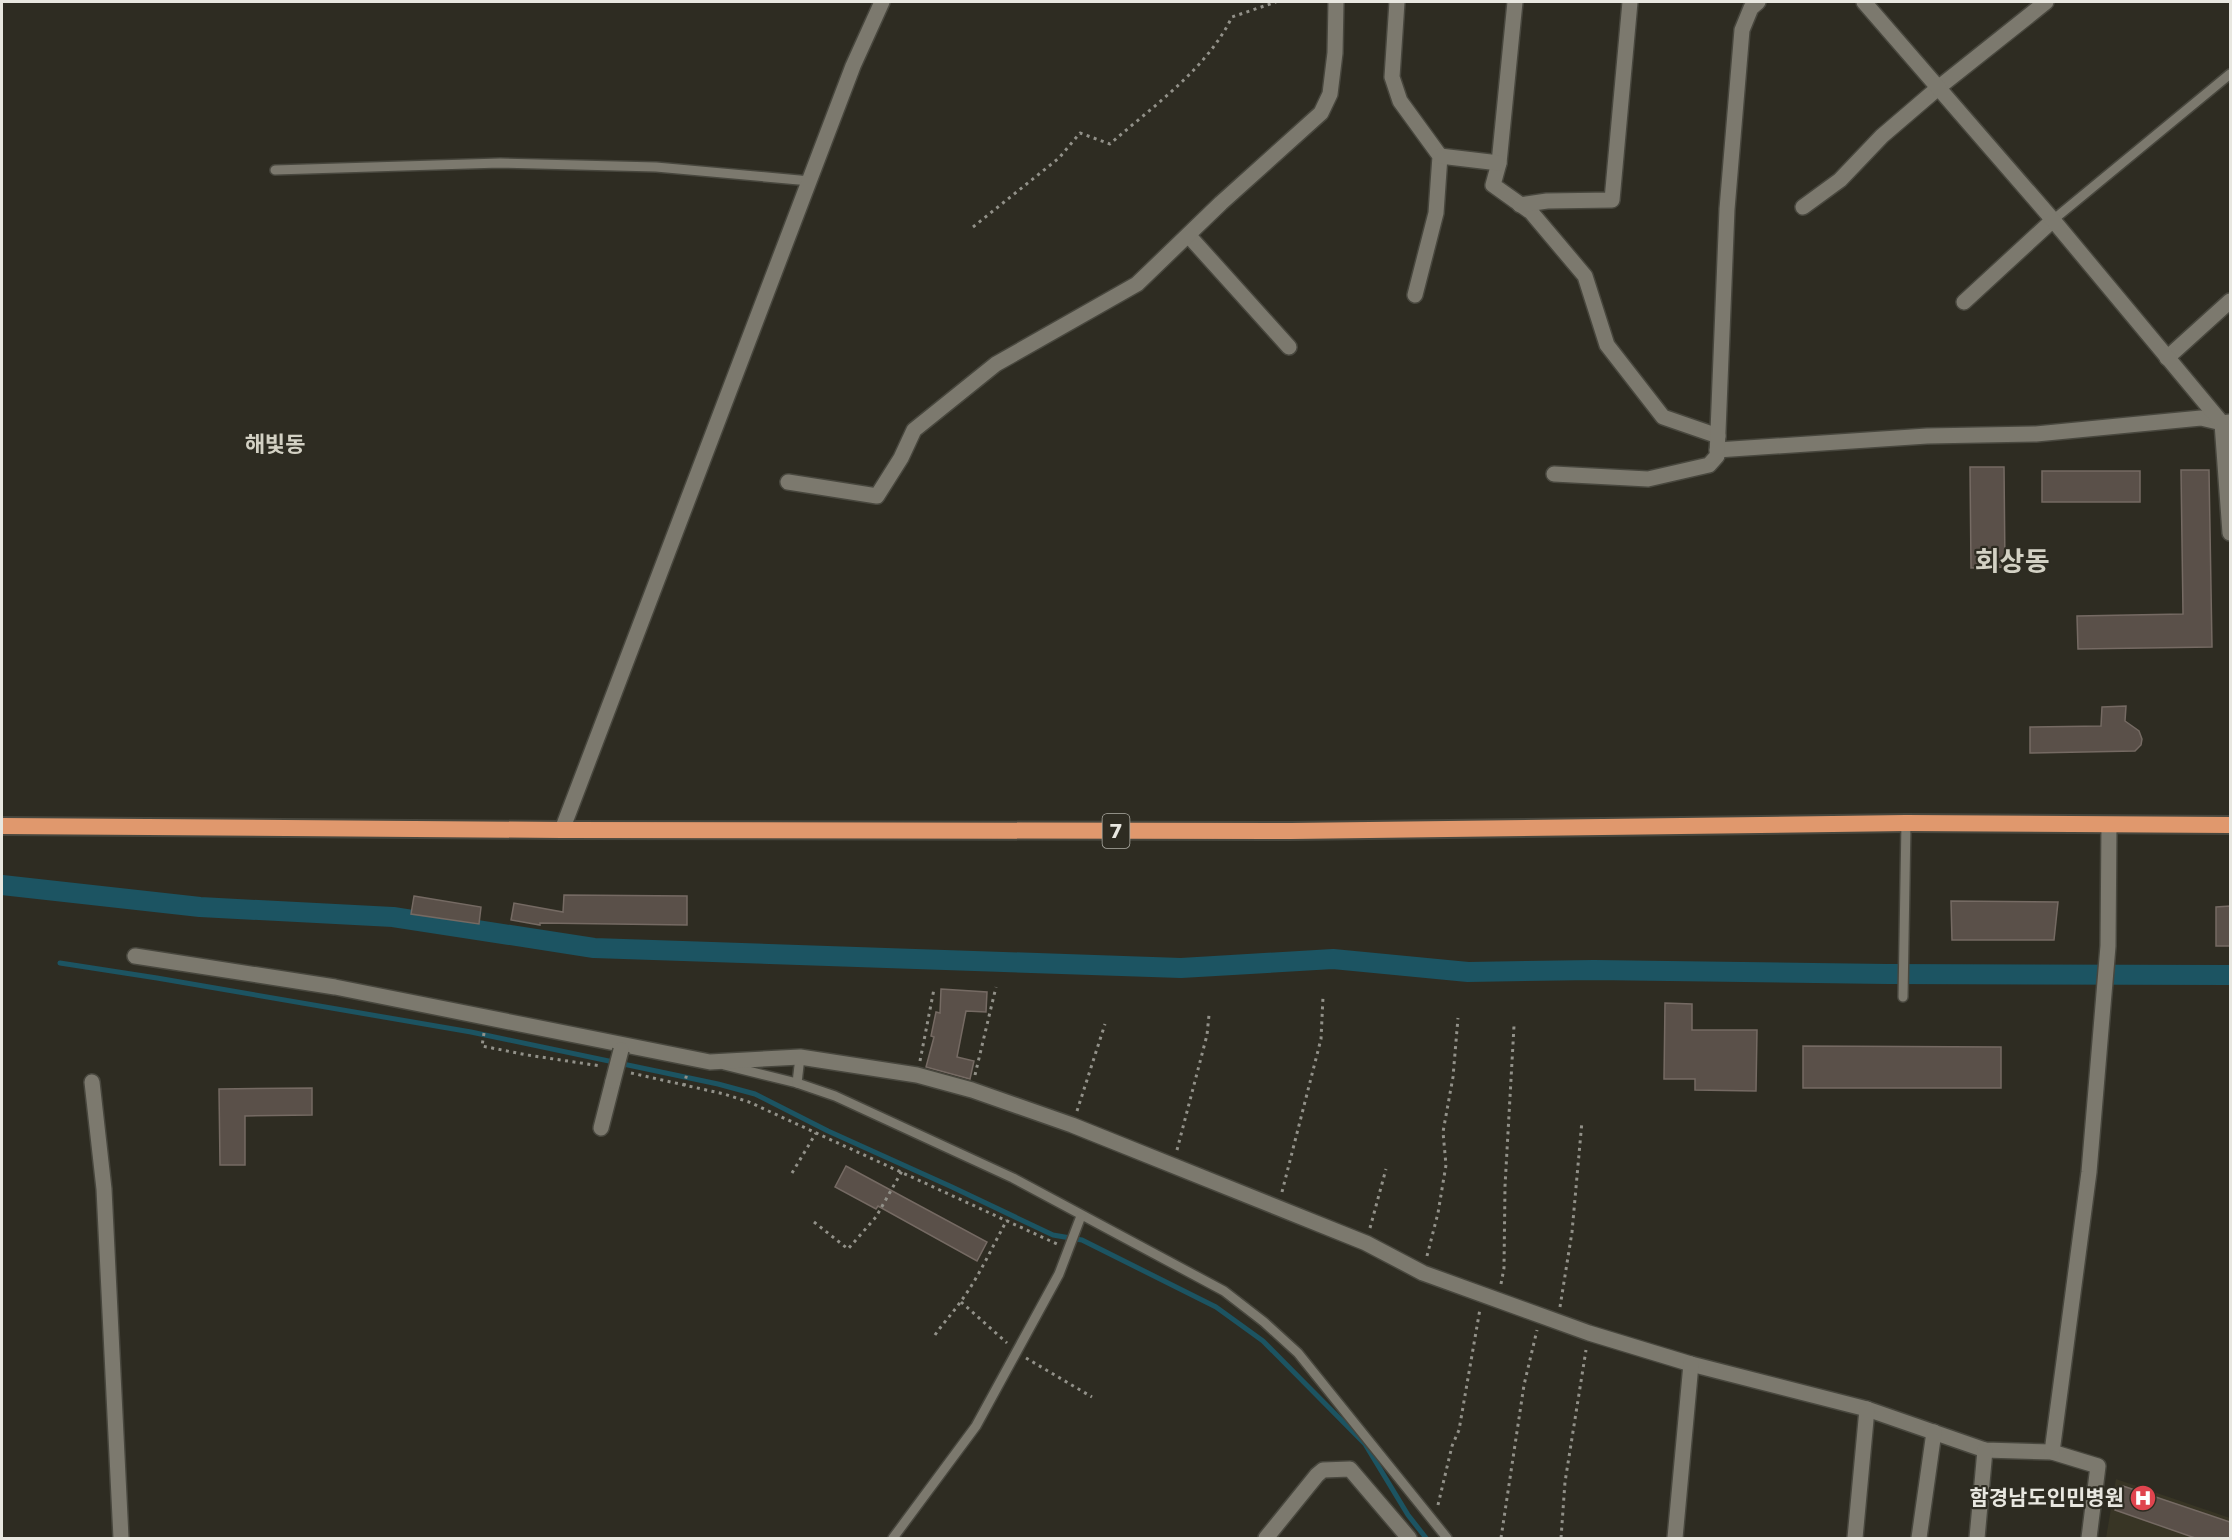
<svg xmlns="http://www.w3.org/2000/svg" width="2232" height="1540" font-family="'DejaVu Sans','Noto Sans KR',sans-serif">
<rect width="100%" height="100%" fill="#2e2c22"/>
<path fill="#383525" d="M2116 1479 2230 1518V1538H2106Z"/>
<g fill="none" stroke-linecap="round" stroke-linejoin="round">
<path stroke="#1c5462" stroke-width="5" d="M60 963 157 978 471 1032 718 1084 755 1094 828 1131 952 1187 1053 1235 1082 1240 1216 1307 1263 1341 1365 1444 1408 1515 1426 1538"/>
<path stroke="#1c5462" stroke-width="20" d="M2 885 200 907 393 917 594 948 1181 968 1333 959 1468 972 1594 970 1887 974 2230 975"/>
</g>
<g fill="#5a5049" stroke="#756a63" stroke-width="1.5">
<path d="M1970 467H2004L2005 567 1971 568Z"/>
<path d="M2181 470H2209L2212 647 2078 649 2077 616 2183 614Z"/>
<rect x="2042" y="471" width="98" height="31"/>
<path d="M2126 706 2125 721 2139 731 2142 739 2141 745 2135 751 2030 753V727L2101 726 2102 707Z"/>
<path d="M564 895 687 896V925L540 923V925L511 920 514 903 563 912Z"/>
<path d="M414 896 481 907 479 924 411 914Z"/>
<path d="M1951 901 2058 902 2054 940H1952Z"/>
<path d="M2230 906V946H2216V907Z"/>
<path d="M941 989 987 992 986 1012 966 1011 957 1057 974 1061 970 1079 926 1067 934 1037 931 1036 936 1012 940 1013Z"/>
<path d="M1665 1003 1692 1004V1030H1757L1756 1091 1695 1090V1079H1664Z"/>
<path d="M1803 1046 2001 1047V1088H1803Z"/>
<path d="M312 1088V1115L245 1116V1165H220L219 1089Z"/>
<path d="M846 1166 987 1242 977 1261 878 1206 876 1209 835 1187Z"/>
<path d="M2123 1486 2230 1522V1539H2198L2115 1510Z"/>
</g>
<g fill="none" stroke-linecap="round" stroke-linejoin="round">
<defs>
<g id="service">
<path d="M275 170 500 163 656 167 810 181"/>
<path d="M2053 220 2230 74"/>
<path d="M1903 997 1906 823"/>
<path d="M724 1065 797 1083 835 1096 1013 1178 1224 1291 1264 1322 1298 1353 1447 1538"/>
<path d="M797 1083 800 1057"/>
<path d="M893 1538 976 1426 1059 1274 1081 1216"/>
</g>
<g id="minor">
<path d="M1397 2 1392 77 1400 101 1440 156 1436 213 1415 295"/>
<path d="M1515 2 1499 163 1493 185 1531 212 1585 276 1607 345 1663 417 1718 436"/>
<path d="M1440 156 1499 163"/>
<path d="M1520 205 1547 201 1612 200 1630 2"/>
<path d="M1803 207 1840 180 1882 136 1938 88 2046 2"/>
<path d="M1189 236 1289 347"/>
<path d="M1964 302 2053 220"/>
<path d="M2167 358 2230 301"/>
<path d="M1717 450 1927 436 2036 434 2201 418 2222 423 2230 422"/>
<path d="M1554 474 1648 479 1709 465 1717 456 1727 209 1742 30 1751 8 1758 2"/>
<path d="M788 482 877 496 901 458 914 430 996 364 1137 284 1221 203 1321 113 1330 94 1335 53 1336 2"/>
<path d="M562 830 853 66 882 2"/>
<path d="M135 956 335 987 710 1062 800 1057 917 1075 972 1090 1072 1125 1366 1243 1423 1273 1589 1333 1691 1364 1867 1409 1985 1450 2052 1452 2098 1466 2089 1538"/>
<path d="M92 1082 104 1189 121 1538"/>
<path d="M601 1128 613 1081"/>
<path d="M2052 1452 2089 1172 2108 946 2109 825"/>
<path d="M1266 1538 1317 1475 1323 1470 1350 1469 1409 1538"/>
<path d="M1675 1538 1691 1364"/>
<path d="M1855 1538 1867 1409"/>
<path d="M1919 1538 1934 1432"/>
<path d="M1977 1538 1985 1450"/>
</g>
<path id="tertiary" d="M1864 2 2053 220 2222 423 2230 533"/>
<path id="trunk" d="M2 826 562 830 1291 831 1906 823 2230 825"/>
</defs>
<use href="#service" stroke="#48473e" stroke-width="12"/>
<use href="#minor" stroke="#48473e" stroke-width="18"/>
<use href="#tertiary" stroke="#48473e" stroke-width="18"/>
<use href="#trunk" stroke="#48473e" stroke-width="20"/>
<g stroke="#929189" stroke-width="3" stroke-dasharray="3 4.5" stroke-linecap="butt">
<path d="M973 227 1059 158 1080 133 1110 144C1153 106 1206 70 1232 17L1276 2"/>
<path d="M484 1033 482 1046 527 1055 601 1066"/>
<path d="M920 1061 934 989"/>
<path d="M631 1073 724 1094 749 1102 1057 1244"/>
<path d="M975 1075 996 987"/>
<path d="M684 1086 687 1073"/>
<path d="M1077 1111 1105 1024"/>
<path d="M1177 1150 1207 1035 1209 1015"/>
<path d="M792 1173 816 1133"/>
<path d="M1282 1192 1321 1039 1323 997"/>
<path d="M814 1222 848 1249 876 1217 902 1171"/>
<path d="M1370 1228 1386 1169"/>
<path d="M1427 1256 1438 1213 1446 1165 1443 1132 1453 1077 1458 1018"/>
<path d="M1501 1284 1504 1268 1505 1186 1514 1026"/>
<path d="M961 1302 1007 1343"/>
<path d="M1560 1307 1572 1232 1582 1121"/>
<path d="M935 1335C943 1323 953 1313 961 1301 979 1277 992 1247 1007 1220"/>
<path d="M1026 1358 1092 1397"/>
<path d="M1438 1505 1452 1446 1459 1430 1480 1309"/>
<path d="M1501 1538 1524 1385 1537 1330"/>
<path d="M1561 1538 1565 1482 1586 1350"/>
</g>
<use href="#service" stroke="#7c796e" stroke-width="9"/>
<use href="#minor" stroke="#7c796e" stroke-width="15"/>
<use href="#tertiary" stroke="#7c796e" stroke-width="15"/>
<use href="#trunk" stroke="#e0986d" stroke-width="16"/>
<defs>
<path id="minor-bridge" d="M613 1081 621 1050"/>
</defs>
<use href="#minor-bridge" stroke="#48473e" stroke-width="18" stroke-linecap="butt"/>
<use href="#minor-bridge" stroke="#7c796e" stroke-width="15"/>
</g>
<defs>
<symbol id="hospital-disc" viewBox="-11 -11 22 22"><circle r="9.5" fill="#e0444e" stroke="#2e2c22"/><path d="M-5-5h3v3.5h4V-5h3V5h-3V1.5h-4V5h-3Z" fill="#fff"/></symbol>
</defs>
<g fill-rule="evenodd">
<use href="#hospital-disc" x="2128" y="1483" width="30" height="30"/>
</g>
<g text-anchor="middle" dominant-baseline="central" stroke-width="4.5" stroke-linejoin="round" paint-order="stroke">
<rect fill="#2e2c22" stroke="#b0afa7" stroke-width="1.5" x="1102.5" y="814" width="27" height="34" rx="4.5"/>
<g font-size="20" font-weight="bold" fill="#e8e7e0">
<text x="1116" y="831">7</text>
</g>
<g font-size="21" font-weight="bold" fill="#e8e7e0" stroke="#2e2c22" text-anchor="end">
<text x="2124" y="1498">함경남도인민병원</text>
</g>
<g font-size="22" font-weight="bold" fill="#d3d1c4" stroke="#2e2c22">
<text x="275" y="444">해빛동</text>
</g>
<g font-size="27" font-weight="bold" fill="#d3d1c4" stroke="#2e2c22">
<text x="2012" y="561">회상동</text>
</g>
</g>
<rect width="2232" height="1540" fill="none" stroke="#e8e7e0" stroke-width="6"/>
</svg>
